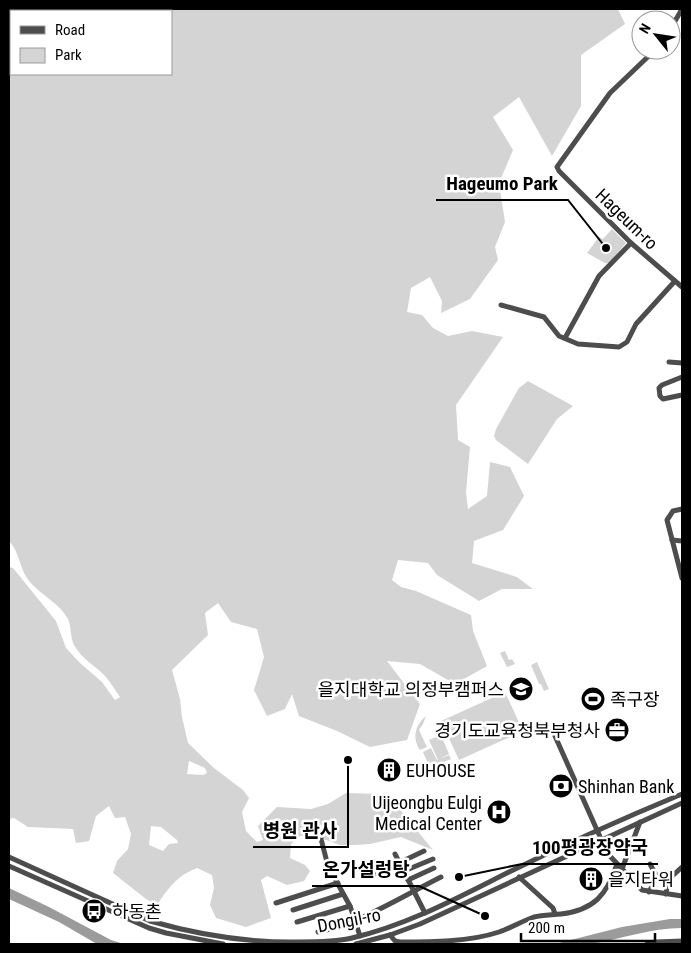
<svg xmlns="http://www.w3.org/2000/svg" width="691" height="953" font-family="'Roboto Condensed','Noto Sans KR',sans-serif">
<rect width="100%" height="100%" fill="#fff"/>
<g fill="#d4d4d4" fill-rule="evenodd">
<path d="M9 9H618L625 24 581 55V106L552 156 519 97 493 117 513 150 499 183 505 222 495 247 498 260 470 299 441 313 442 301 430 277 411 288 407 312 422 315 433 328 448 336 472 331 503 337 456 405 458 440 470 447 466 492 468 509 487 496 490 462 510 467 524 496 503 530 474 541 472 563 517 577 533 589H502L479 601 437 575 428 563 398 560 392 580 401 587 416 591 471 615 473 631 487 666 455 684 420 664 387 661 420 704 407 740 370 747 337 731 299 716 292 694 285 709 267 716 254 690 264 657 257 629 231 622 218 603 205 613 208 635 172 670 180 699 182 717 188 743 214 768 243 790 249 798 242 812 246 831 257 842 263 840 258 826 277 807 311 809 328 804 346 793 379 794 392 800 433 850 401 837 370 844 356 845H340L315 836H300L291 844 290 858 305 865 310 871 304 881 287 885 267 876 261 880 271 918 246 927 216 918 210 905 214 888 212 875 197 868C178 875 168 888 157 905L146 899 113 873 117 861 128 849 131 834 125 817 115 818 109 806 96 816 89 841 76 843 73 829 28 827 14 818 9 819V567L13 568 56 621 66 648 80 663 102 682 115 700 120 697C115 690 110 681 104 675 94 665 81 658 74 645 70 636 71 624 68 619 59 602 38 594 27 578 19 566 19 551 9 541ZM11 11H171V74H11ZM189 761 205 768 207 773 203 775 187 774ZM151 826 161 827 177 840 178 843 169 844 163 851 149 845Z"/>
<path d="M612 229 626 243 609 263H605L587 253 599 237 603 239Z"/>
<path d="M528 381 573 406 557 419 528 464 496 440 494 436 496 429 519 388Z"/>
<path d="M505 651 509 660 512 659 515 664 507 667 500 653Z"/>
<path d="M537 662 549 689 544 691 541 684H539L531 665Z"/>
<path d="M599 691 603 700 587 707 583 699Z"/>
<path d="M505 692 523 731 459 760 441 721Z"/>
<path d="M426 716 423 724 419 730 427 747 420 750C412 738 415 725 426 716Z"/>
<path d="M441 735 449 754 439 759 449 755 451 759 430 768 423 752 431 748 437 760H438L429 740Z"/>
</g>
<g fill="#9b9b9b">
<path d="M9 888 49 907 111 940 124 944H97L59 922 9 899Z"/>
<path d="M670 919H682V928C651 928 621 939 590 944 579 946 566 944 555 944L622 927Z"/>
</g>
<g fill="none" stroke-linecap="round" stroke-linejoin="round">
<g stroke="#4d4d4d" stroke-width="5">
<path d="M671 28 682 9"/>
<path d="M655 50 610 93 557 167 559 171 631 243 682 287"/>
<path d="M501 305 544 317 559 336 578 344 619 347 627 342 636 324 675 281"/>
<path d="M565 338 599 276 631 243"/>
<path d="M669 362 682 363"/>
<path d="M682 377 662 385 659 388 660 396 663 399 682 395"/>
<path d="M682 509 673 511 667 520 682 578"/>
<path d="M672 540 682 541"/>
<path d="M555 736 601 839 604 848 608 854 642 890 682 896"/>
<path d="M320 835 328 866 350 906 360 936"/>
<path d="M395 854 425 913"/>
<path d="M9 857 150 921C199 935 248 943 299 942 317 942 335 942 352 938 408 925 459 897 509 872 566 844 624 818 682 794"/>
<path d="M9 866 149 928 166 933 223 944"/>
<path d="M622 869 640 822"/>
<path d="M404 871 433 859"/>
<path d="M371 876 424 851"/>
<path d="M519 877 553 908 555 914"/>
<path d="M408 880 434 868"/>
<path d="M649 892 657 877 650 864"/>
<path d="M666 894 668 880 682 867"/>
<path d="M276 903 338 883"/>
<path d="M293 910 343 894"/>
<path d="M297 922 350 906"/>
<path d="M318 932C359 924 403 896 441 877"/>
<path d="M390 935 395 941 400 942C431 942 469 942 499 932 511 928 522 921 534 917 542 915 552 915 561 914 594 910 607 895 617 864"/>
<path d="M356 944 390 935 420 924 682 803"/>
<path d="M647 944 656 942 682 941"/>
</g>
</g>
<defs>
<symbol id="university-disc" viewBox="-11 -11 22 22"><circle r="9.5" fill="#000" stroke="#fff"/><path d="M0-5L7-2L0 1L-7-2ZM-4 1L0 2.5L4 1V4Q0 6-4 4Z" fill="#fff"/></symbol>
<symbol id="stadium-disc" viewBox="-11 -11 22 22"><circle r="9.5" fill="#000" stroke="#fff"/><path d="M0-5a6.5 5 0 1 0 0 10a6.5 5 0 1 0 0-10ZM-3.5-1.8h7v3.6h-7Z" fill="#fff"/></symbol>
<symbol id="office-disc" viewBox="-11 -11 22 22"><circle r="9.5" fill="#000" stroke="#fff"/><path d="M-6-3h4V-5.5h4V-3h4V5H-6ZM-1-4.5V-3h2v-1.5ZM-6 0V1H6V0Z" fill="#fff"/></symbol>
<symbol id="building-disc" viewBox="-11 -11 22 22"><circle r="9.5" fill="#000" stroke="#fff"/><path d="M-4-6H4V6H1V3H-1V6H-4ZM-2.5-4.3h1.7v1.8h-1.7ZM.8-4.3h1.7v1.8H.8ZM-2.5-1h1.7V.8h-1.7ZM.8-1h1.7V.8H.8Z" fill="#fff"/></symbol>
<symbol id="bank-disc" viewBox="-11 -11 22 22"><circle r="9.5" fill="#000" stroke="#fff"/><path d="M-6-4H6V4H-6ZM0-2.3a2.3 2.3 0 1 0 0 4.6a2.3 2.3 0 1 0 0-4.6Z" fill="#fff"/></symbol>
<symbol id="hospital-disc" viewBox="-11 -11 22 22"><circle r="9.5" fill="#000" stroke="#fff"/><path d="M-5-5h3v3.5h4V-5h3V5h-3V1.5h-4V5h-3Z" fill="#fff"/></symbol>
<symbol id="bus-disc" viewBox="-11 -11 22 22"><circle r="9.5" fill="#000" stroke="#fff"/><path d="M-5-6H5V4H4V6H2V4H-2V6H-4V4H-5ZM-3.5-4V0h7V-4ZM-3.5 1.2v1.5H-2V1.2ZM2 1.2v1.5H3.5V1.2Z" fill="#fff"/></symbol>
</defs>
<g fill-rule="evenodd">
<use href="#university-disc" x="507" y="675" width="28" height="28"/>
<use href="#stadium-disc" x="579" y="685" width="28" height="28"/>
<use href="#office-disc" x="603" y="716" width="28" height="28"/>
<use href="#building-disc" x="375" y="756" width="28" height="28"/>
<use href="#bank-disc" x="547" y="772" width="28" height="28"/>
<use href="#hospital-disc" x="485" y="798" width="28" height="28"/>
<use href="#building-disc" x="577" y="865" width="28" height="28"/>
<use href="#bus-disc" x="80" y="897" width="28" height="28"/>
</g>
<g text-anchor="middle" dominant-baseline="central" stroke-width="5" stroke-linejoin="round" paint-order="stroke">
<g font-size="18" fill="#000" stroke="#fff">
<text transform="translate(627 219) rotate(44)">Hageum-ro</text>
<text transform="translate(349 920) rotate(-11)">Dongil-ro</text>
</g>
<g font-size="18" fill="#000" stroke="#fff" text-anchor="start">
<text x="504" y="689" text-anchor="end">을지대학교 의정부캠퍼스</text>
<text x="610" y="699">족구장</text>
<text x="600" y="730" text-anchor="end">경기도교육청북부청사</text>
<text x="406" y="770">EUHOUSE</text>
<text x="578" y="786">Shinhan Bank</text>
<text x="482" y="802" text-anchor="end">Uijeongbu Eulgi<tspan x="482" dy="21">Medical Center</tspan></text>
<text x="608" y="879">을지타워</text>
<text x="112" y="911">하동촌</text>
</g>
</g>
<path fill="none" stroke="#000" stroke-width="2" d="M606 248L568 200H436M348 760L348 847H253M459 877L522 864H658M485 916L419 886H312"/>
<g fill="#000" stroke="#fff" stroke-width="2">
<circle cx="606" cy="248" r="5"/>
<circle cx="348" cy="760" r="5"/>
<circle cx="459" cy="877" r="5"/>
<circle cx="485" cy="916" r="5"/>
</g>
<g font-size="19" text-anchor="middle" font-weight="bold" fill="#000" stroke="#fff" stroke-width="5" stroke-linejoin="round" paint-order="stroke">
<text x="502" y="190">Hageumo Park</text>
<text x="300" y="837">병원 관사</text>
<text x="590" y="854">100평광장약국</text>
<text x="366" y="876">온가설렁탕</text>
</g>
<rect width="691" height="953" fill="none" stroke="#000000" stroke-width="20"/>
<rect x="10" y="10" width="162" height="65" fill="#ffffff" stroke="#999999"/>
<rect x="20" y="26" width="25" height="8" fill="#4d4d4d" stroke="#999999"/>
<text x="55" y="35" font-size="15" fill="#000000">Road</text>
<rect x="20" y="48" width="25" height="15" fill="#d4d4d4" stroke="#999999"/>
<text x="55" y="60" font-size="15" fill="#000000">Park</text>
<g transform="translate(656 35) rotate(300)"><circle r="24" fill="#ffffff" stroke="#999999"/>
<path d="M0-4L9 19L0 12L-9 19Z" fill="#000000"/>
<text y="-8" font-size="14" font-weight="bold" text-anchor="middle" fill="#000000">N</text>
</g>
<path d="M521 933v8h134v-8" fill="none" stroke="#000000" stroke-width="2.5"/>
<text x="528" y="933" font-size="15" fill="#000000" stroke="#ffffff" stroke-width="4" paint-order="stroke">200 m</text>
</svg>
